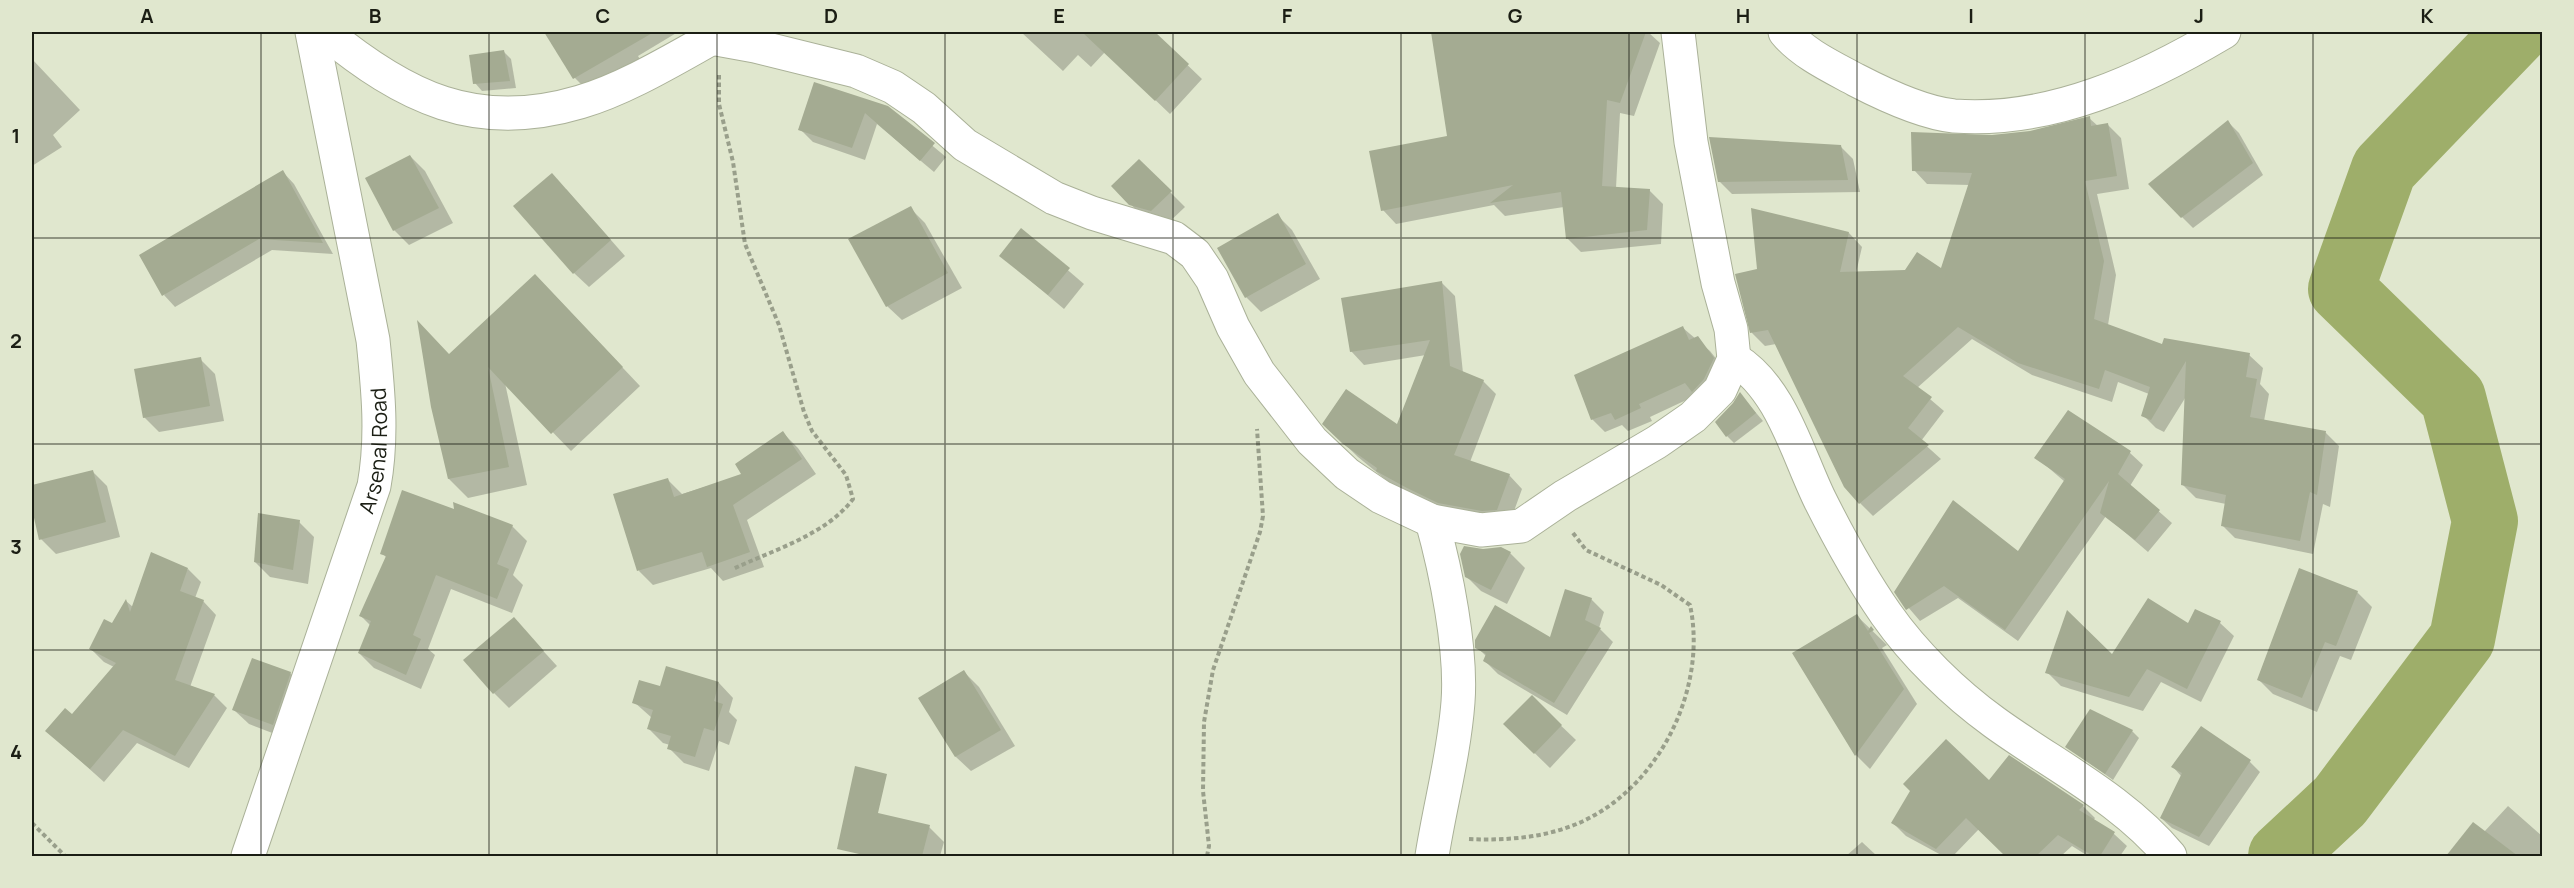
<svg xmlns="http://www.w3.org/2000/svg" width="2574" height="888" font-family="Manrope,sans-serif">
<rect width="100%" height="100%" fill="#e0e7ce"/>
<g fill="#0003">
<path d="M546 32H678L638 56 641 61 589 92 575 78Z"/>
<path d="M1021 32H1153L1202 79 1170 114 1105 52 1091 67 1078 55 1063 71Z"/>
<path d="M1432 32H1648L1660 43 1634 116 1620 113 1616 188 1649 190 1663 204 1661 244 1581 252 1567 238 1564 207 1505 216 1494 205 1396 224 1383 210 1448 137Z"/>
<path d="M504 52 511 59 516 88 482 91 475 83Z"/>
<path d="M32 59 80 110 53 135 62 147 32 166Z"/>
<path d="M815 84 887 108 946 157 934 172 877 124 865 160 813 142 800 129Z"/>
<path d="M2089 118 2098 126 2107 124 2121 138 2129 189 2097 194 2116 275 2108 325 2163 346 2249 355 2263 368 2260 384 2269 394 2264 421 2326 433 2339 446 2330 507 2323 504 2313 554 2235 538 2222 525 2226 504 2196 498 2183 485 2187 395 2164 432 2156 428 2143 415 2149 394 2118 382 2112 402 2032 375 1972 339 1917 388 1944 411 1921 441 1941 459 1873 516 1860 503 1776 344 1765 346 1752 333 1758 270 1849 233 1862 247 1856 273 1942 270 1970 185 1927 184 1914 170 1992 137 2030 132Z"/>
<path d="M2228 122 2239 133 2263 175 2193 228 2150 185Z"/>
<path d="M1840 146 1853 159 1860 192 1732 194 1719 181Z"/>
<path d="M410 156 425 171 453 223 409 245 394 230Z"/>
<path d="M1139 161 1185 207 1166 225 1145 219 1113 186Z"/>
<path d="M283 172 294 184 333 254 272 250 175 307 164 295Z"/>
<path d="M566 189 625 256 589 287 574 273Z"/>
<path d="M910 208 925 223 962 288 902 320 887 306Z"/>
<path d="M1277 215 1292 230 1320 279 1261 312 1246 297 1219 248Z"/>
<path d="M1021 230 1084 284 1064 309 1001 256Z"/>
<path d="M1441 282 1455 296 1463 373 1483 381 1496 394 1470 462 1509 475 1522 489 1510 522 1453 516 1391 484 1358 457 1324 424 1398 427 1426 355 1364 365 1351 351Z"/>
<path d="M554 295 640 386 571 451 505 383 527 485 468 498 449 479 433 407 450 356Z"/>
<path d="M1683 328 1710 351 1726 371 1697 395 1650 417 1652 421 1628 431 1622 425 1605 432 1592 419Z"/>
<path d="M200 359 215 374 224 421 159 432 144 417Z"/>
<path d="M1740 394 1763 421 1734 443 1727 436 1734 404Z"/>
<path d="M2069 412 2130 453 2143 465 2130 486 2172 523 2148 552 2106 516 2018 641 1958 598 1920 621 1895 592 2018 553 2065 482 2036 457Z"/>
<path d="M783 433 798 448 816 474 747 520 764 567 723 581 711 568 653 585 639 571 667 479 682 494 744 475Z"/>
<path d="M92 471 107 486 120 537 56 554 41 539 32 503V487Z"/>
<path d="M456 512 512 526 527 541 513 575 523 585 512 613 451 589 428 649 435 655 421 689 374 668 359 653 371 626 361 616 387 558 382 553Z"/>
<path d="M299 522 314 537 308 584 270 577 255 562Z"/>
<path d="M1510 553 1525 568 1507 604 1481 591 1466 576Z"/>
<path d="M188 569 201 582 195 598 203 601 216 615 190 687 214 695 227 708 189 768 137 743 104 782 47 731 72 716 114 667 104 662 91 649 113 625 126 601 133 607Z"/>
<path d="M2357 592 2372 607 2351 660 2340 656 2317 712 2273 694 2258 679Z"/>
<path d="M1591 599 1604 612 1599 628 1613 642 1567 715 1498 674 1485 661 1487 657 1477 647 1551 639Z"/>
<path d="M1857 616 1887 645 1882 648 1917 704 1870 769 1856 755 1794 653Z"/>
<path d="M514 619 557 666 509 708 494 693Z"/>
<path d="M2220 623 2234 636 2201 702 2161 682 2143 711 2061 686 2047 672 2112 657 2188 626Z"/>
<path d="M964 672 979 687 1015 746 971 771 956 757 921 699Z"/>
<path d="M290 673 305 688 288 739 249 724 234 710Z"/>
<path d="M719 683 733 698 729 712 737 720 729 745 719 741 709 771 684 763 669 748 670 745 663 743 648 728 652 718 634 702 661 688Z"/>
<path d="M1532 698 1576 740 1550 768 1520 739Z"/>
<path d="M2132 731 2139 738 2113 780 2067 747Z"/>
<path d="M2250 762 2260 772 2209 846 2172 828 2161 818 2182 777 2173 767Z"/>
<path d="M1989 782 2083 806 2095 818 2093 821 2114 834 2127 846 2120 856H2088L2072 846 2061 856H2007L1979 829 1953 856H1943L1906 836 1893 823Z"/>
<path d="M2508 806 2542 836V856H2448L2473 824 2484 832Z"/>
<path d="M902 820 929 827 944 842 940 856H892Z"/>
<path d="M1862 842 1877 856H1846Z"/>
</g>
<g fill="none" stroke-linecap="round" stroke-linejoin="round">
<path stroke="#9eae6a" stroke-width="66" d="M2281 856 2340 801 2462 639 2485 521 2453 398 2341 289 2384 169 2516 32"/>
</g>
<g fill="#a4ab92">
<path d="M544 32H654L573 79Z"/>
<path d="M1082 32H1155L1189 64 1155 101Z"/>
<path d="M1431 32H1646L1620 103 1607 100 1602 186 1650 189 1647 230 1566 239 1561 192 1490 203 1513 185 1381 211 1369 151 1447 136Z"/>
<path d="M504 50 510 81 473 84 469 55Z"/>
<path d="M814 82 888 106 935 143 920 161 865 113 852 148 798 130Z"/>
<path d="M2090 116 2091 126 2108 123 2117 176 2085 181 2104 261 2094 319 2162 344 2164 338 2250 353 2246 377 2257 379 2250 417 2326 431 2317 495 2310 492 2300 541 2221 526 2226 495 2181 485 2186 361 2151 420 2141 416 2150 387 2105 370 2099 389 2018 363 1958 327 1903 376 1932 397 1908 428 1929 445 1859 504 1844 487 1768 330 1750 333 1735 274 1757 269 1751 208 1849 232 1840 272 1905 270 1917 252 1941 268 1972 173 1912 171 1911 132 1992 135 2030 131Z"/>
<path d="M2228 120 2253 163 2181 218 2148 184Z"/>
<path d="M1709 137 1841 145 1848 180 1718 182Z"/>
<path d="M410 155 439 208 393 231 365 178Z"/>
<path d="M1139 159 1172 191 1151 211 1129 205 1111 186Z"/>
<path d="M283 170 323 243 259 239 162 296 139 255Z"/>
<path d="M552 173 611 240 573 274 513 206Z"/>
<path d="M911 206 948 273 886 307 848 239Z"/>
<path d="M1278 213 1306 264 1245 298 1217 248Z"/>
<path d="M1021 228 1070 268 1048 295 999 256Z"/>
<path d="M535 274 623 367 551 434 488 367 509 467 448 479 431 407 417 320 449 354Z"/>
<path d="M1442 281 1450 366 1484 380 1454 455 1510 474 1497 510 1482 511 1438 503 1407 488 1376 471 1377 468 1343 444 1322 424 1346 389 1397 424 1430 340 1350 352 1341 298Z"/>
<path d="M1683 326 1689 340 1698 336 1714 358 1704 379 1692 392 1685 383 1639 404 1641 408 1615 420 1611 413 1591 420 1574 375Z"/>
<path d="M201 357 210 406 143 418 134 369Z"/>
<path d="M1740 392 1756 413 1726 437 1715 422 1733 403Z"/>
<path d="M2068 410 2131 451 2118 474 2160 510 2135 540 2100 513 2109 481 2005 630 1944 586 1906 610 1894 592 1953 500 2018 551 2065 479 2034 458Z"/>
<path d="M783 431 802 459 733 505 750 552 707 567 702 552 637 571 613 494 668 478 674 497 741 474 735 464Z"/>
<path d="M93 470 106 522 39 540 32 509V485Z"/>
<path d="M402 490 454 509 453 502 513 525 497 564 509 569 497 599 436 575 413 635 421 639 406 675 358 653 371 621 359 616 386 556 380 554Z"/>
<path d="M258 513 300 520 293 570 254 562Z"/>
<path d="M1464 546 1483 549 1501 547 1511 552 1491 590 1465 577 1460 554Z"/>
<path d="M151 552 188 568 180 591 204 600 175 680 215 694 175 756 123 730 90 769 45 731 65 708 72 714 116 663 89 649 104 619 112 623 126 599 130 612Z"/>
<path d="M2299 568 2358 591 2336 646 2325 642 2302 698 2257 680Z"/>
<path d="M1565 589 1592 598 1585 620 1601 628 1554 703 1483 661 1486 654 1475 648V640L1495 605 1550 637Z"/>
<path d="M2148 598 2188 623 2195 609 2221 621 2187 689 2147 669 2129 697 2045 673 2067 610 2112 654Z"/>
<path d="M1857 614 1868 631 1871 626 1874 630 1869 633 1904 689 1855 756 1792 653Z"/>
<path d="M514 617 544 651 493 694 463 660Z"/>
<path d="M252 658 291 672 273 725 232 710Z"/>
<path d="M666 666 719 682 714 701 723 704 714 731 704 728 695 757 667 749 671 736 647 729 653 710 632 703 639 680 660 686Z"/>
<path d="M964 670 1001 730 955 757 918 698Z"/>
<path d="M1532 695 1562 725 1534 754 1503 724Z"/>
<path d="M2090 709 2133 730 2105 774 2065 747Z"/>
<path d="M2201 726 2251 760 2199 837 2160 818 2182 773 2171 767Z"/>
<path d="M1946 739 1989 780 2009 755 2084 805 2079 810 2115 832 2100 856H2093L2058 835 2036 856H2005L1966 818 1936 849 1891 823 1910 791 1903 784Z"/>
<path d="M855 766 887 774 878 813 930 825 922 856H868L837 849Z"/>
<path d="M2473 822 2518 856H2446Z"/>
</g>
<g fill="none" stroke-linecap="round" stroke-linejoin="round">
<defs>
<g id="minor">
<path d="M325 32C404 97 476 133 580 102 628 88 679 56 723 32"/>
<path d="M1785 32C1802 53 1832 67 1856 80 1883 94 1924 113 1954 116 2052 123 2143 80 2224 32"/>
<path d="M711 38 755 46 856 71 893 87 924 108 965 145 1054 198 1092 213 1174 238 1195 254 1212 279 1233 327 1259 373 1312 441 1347 474 1381 497 1432 521 1481 530 1521 526 1565 496 1657 442 1693 417 1720 390 1734 359 1731 329 1718 283 1691 142 1678 32"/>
<path d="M1734 359C1781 387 1797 453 1820 500 1839 538 1861 578 1886 614 1914 654 1954 693 1994 722 2053 765 2123 799 2170 856"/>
<path d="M1432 521C1446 571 1462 650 1458 702 1454 755 1440 805 1432 856"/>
<path id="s1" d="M248 856 374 486C383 436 378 389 373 340L312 32"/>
</g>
</defs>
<use href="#minor" stroke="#aab198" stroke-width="35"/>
<g stroke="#999f8b" stroke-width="4" stroke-dasharray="4.5 3" stroke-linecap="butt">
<path d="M719 75V104L733 162 745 244 779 325 804 412 812 431 846 475 853 499C826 535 773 550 733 569"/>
<path d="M32 823 65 856"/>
<path d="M1469 839C1510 841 1556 837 1593 816 1664 777 1707 684 1690 605L1661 585 1586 550 1573 533"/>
<path d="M1207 856 1209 846 1203 791 1204 722 1213 670 1260 532 1263 516 1257 429"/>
</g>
<use href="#minor" stroke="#fff" stroke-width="33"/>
</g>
<path fill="none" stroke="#1b1e14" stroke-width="1.5" stroke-opacity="0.55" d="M261 32V856M489 32V856M717 32V856M945 32V856M1173 32V856M1401 32V856M1629 32V856M1857 32V856M2085 32V856M2313 32V856M32 238H2542M32 444H2542M32 650H2542"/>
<g text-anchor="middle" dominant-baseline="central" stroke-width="5" stroke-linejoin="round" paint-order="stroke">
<g font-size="21" fill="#1b1e14" stroke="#e0e7ce">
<text stroke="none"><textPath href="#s1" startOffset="426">Arsenal Road</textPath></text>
</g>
</g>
<rect width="2574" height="888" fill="none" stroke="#e0e7ce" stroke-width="66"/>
<rect x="33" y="33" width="2508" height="822" fill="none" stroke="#1b1e14" stroke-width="2"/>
<g font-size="20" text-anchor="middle" font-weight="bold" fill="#1b1e14">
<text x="147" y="23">A</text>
<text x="375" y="23">B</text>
<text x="603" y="23">C</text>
<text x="831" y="23">D</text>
<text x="1059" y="23">E</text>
<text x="1287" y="23">F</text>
<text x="1515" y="23">G</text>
<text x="1743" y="23">H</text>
<text x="1971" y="23">I</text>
<text x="2199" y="23">J</text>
<text x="2427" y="23">K</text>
<text x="16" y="143">1</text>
<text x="16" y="348">2</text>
<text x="16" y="554">3</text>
<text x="16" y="759">4</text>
</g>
</svg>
